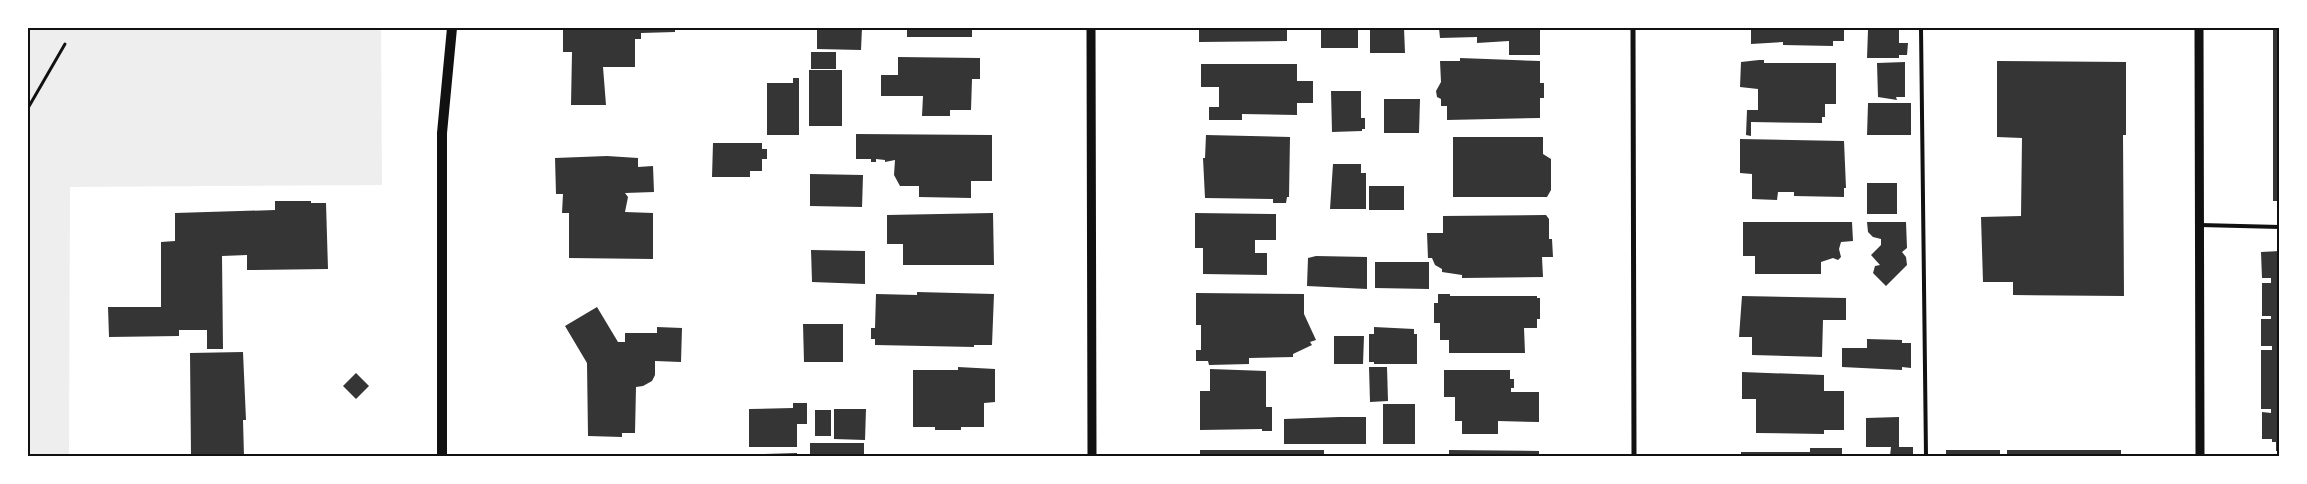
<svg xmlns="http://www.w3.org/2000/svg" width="2307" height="484" font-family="'Fira Sans Condensed',sans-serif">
<rect width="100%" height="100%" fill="#fff"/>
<path fill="#eee" d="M28 28H381L382 185 70 187 69 456H28Z"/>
<g fill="#353535">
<path d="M560 28H675V32L641 33V39H635V67H603L606 105H571L572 52H563V30Z"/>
<path d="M817 28H862L861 50 817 49Z"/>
<rect x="907" y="28" width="65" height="9"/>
<path d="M1199 28H1287V41L1199 42Z"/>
<rect x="1321" y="28" width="37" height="20"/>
<path d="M1370 28H1404L1405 53H1370Z"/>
<path d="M1439 28H1540V55H1509V41L1477 43V37L1440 38Z"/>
<path d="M1751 28H1844V41H1833V46L1783 45V42L1751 44Z"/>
<rect x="2273" y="28" width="7" height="173"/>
<path d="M1868 30H1899V43H1908L1907 55H1899V58H1867Z"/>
<rect x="811" y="52" width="25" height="17"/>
<path d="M898 57 980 58V79H972L971 110H950V116H922L923 96H881V75H898Z"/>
<path d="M1460 58 1540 61V83H1544V98H1540V118L1447 120V106H1441V99L1437 97 1436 91 1441 82 1440 61H1460Z"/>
<path d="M1759 60H1764V63H1836V104H1825V117H1822V123L1751 122V136L1746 135 1747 110H1758V89L1740 87 1741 62Z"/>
<path d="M1997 61 2126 62V135H2123L2124 296 2013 295V282H1983L1981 217 2021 216 2022 138 1997 137Z"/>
<path d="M1905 62V97H1896L1897 100 1878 97 1877 63Z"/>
<path d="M1201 64H1297V81H1313V103H1297V115L1242 114V120H1209V107H1219V87H1201Z"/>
<rect x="809" y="70" width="33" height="56"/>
<path d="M793 78H799V135H767V83H793Z"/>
<path d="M1331 91H1361V118H1365V129H1362V131L1332 132Z"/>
<path d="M1384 99H1420L1419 133H1384Z"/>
<path d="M1868 103H1911V135H1867Z"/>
<path d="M856 134 992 135V181H971V198L919 197V186H900L894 175 895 160 885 162V160L876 159V162H871V159H856Z"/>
<path d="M1206 135 1290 137 1289 197H1287L1286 203H1273V199L1205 198 1203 158H1205Z"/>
<path d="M1453 137H1543V154L1551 159V190L1547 197H1453Z"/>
<path d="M1740 139 1844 141 1846 188H1844V197L1794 196V192H1778L1777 200 1752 199V174L1740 173Z"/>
<path d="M713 143H762V149H767V159H762V171H750V177H712Z"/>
<path d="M607 156 638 158V167L653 166 654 192 625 193 628 197 625 212 653 213V259L569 258V213H562L563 194H556L555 158Z"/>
<path d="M1333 164H1361V173H1366V209H1330Z"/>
<path d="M810 174 863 175 862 207 810 206Z"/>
<rect x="1867" y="183" width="30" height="31"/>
<rect x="1369" y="186" width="35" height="24"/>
<path d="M275 201H311V203H326L328 269 247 270V255L222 256 223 349H207V330H179V336L109 337 108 307H161V242L175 241V213L275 210Z"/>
<path d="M993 213 994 265H903V244H887V215Z"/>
<path d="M1195 213 1276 214V240H1255V253H1267V275L1203 274V248H1195Z"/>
<path d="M1546 215 1549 219V239H1552L1553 257H1542L1543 277 1462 278V275L1442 272V269L1435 265 1432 258H1428L1427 233H1443V216Z"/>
<path d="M1743 222H1852L1853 241 1841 242 1839 249 1841 257 1838 260 1833 258 1821 262V274H1755V256H1743Z"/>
<path d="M1867 222H1906L1907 248 1902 252 1906 257 1907 265 1886 286 1873 273 1875 266 1880 265 1871 255 1881 245V239L1873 237 1868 232Z"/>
<path d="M811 250 865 251V284L812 282Z"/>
<path d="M2280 251V451H2276V442H2272V439H2262V412L2271 413V409H2261V350H2272V346H2261V319H2271V316H2262V283H2271V278H2262L2261 252Z"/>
<path d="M1316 256 1367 257V289L1307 286 1308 258Z"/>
<path d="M1375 262H1429V289L1375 288Z"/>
<path d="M917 292 994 294 992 345H974V347L875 345V339H871V328H875L876 294 917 295Z"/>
<path d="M1196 293 1304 294V314L1316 340 1310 342 1312 345 1293 354V357L1249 358V364L1209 365 1208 361H1196V350H1201V325H1196Z"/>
<path d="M1438 294H1450V296H1537V298H1540V319H1537V328H1524L1525 353H1449V340H1440V323H1434V303H1438Z"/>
<path d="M1742 296 1846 298V320H1823L1822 357 1752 355V337H1739Z"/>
<path d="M597 307 618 342H625V333H657V327L682 328 681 362 655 361V375L652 381 643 386 636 387 635 433H622V437L588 436 587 363 565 326Z"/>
<path d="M803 324H843V362H804Z"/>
<path d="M1374 327 1414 329V334H1417V364H1374V362H1369V334H1374Z"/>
<path d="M1334 336H1364L1363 364H1334Z"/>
<path d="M1867 339 1902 340V343H1911V368L1902 367V370L1842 367V348H1867Z"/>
<path d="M243 352 246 420H243L244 456H191L190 353Z"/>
<path d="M958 367 995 369V402L984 403V427H961V430H935V427H913V370H958Z"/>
<path d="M1369 367H1387L1388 401 1370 402Z"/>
<path d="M1210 369 1266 371V407H1272V431H1262V429L1200 430V391H1210Z"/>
<path d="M1444 370H1510V379H1514V388H1511V392H1539V422L1498 421V434H1462V421H1455V397H1444Z"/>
<path d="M1742 372 1824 375V391H1844V430H1824V434L1756 433V399H1742Z"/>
<path d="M356 373 369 386 356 399 343 386Z"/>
<path d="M793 403H807V424H797V447H749V409L793 408Z"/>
<rect x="1383" y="404" width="32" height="40"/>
<path d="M834 409H866L865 440 834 439Z"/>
<rect x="815" y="410" width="16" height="26"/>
<path d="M1339 417H1366V444H1284V419Z"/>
<path d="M1899 417V447H1913V456H1890L1891 447H1866V418Z"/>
<rect x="810" y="443" width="54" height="13"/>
<path d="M1810 448H1842V456H1741V452H1810Z"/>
<rect x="1200" y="450" width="124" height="6"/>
<path d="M1449 450 1539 451V456H1449Z"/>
<rect x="1946" y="450" width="54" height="6"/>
<rect x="2007" y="450" width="114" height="6"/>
<path d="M797 453V456H764V454Z"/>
</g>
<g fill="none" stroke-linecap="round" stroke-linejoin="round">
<path stroke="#111" stroke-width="3" d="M28 108 65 44"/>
<g stroke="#111" stroke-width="4">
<path d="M1921 28 1926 456"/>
<path d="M2200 225 2280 227"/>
</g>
<path stroke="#111" stroke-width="5" d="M1633 28 1634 456"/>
<g stroke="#111" stroke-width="9">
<path d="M1091 28 1092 456"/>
<path d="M2199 28 2200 456"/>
</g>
<path stroke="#111" stroke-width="10" d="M442 456V133L452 28"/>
</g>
<rect width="2307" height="484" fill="none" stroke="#ffffff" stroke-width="58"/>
<rect x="29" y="29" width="2249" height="426" fill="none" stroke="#111" stroke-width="2"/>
</svg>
